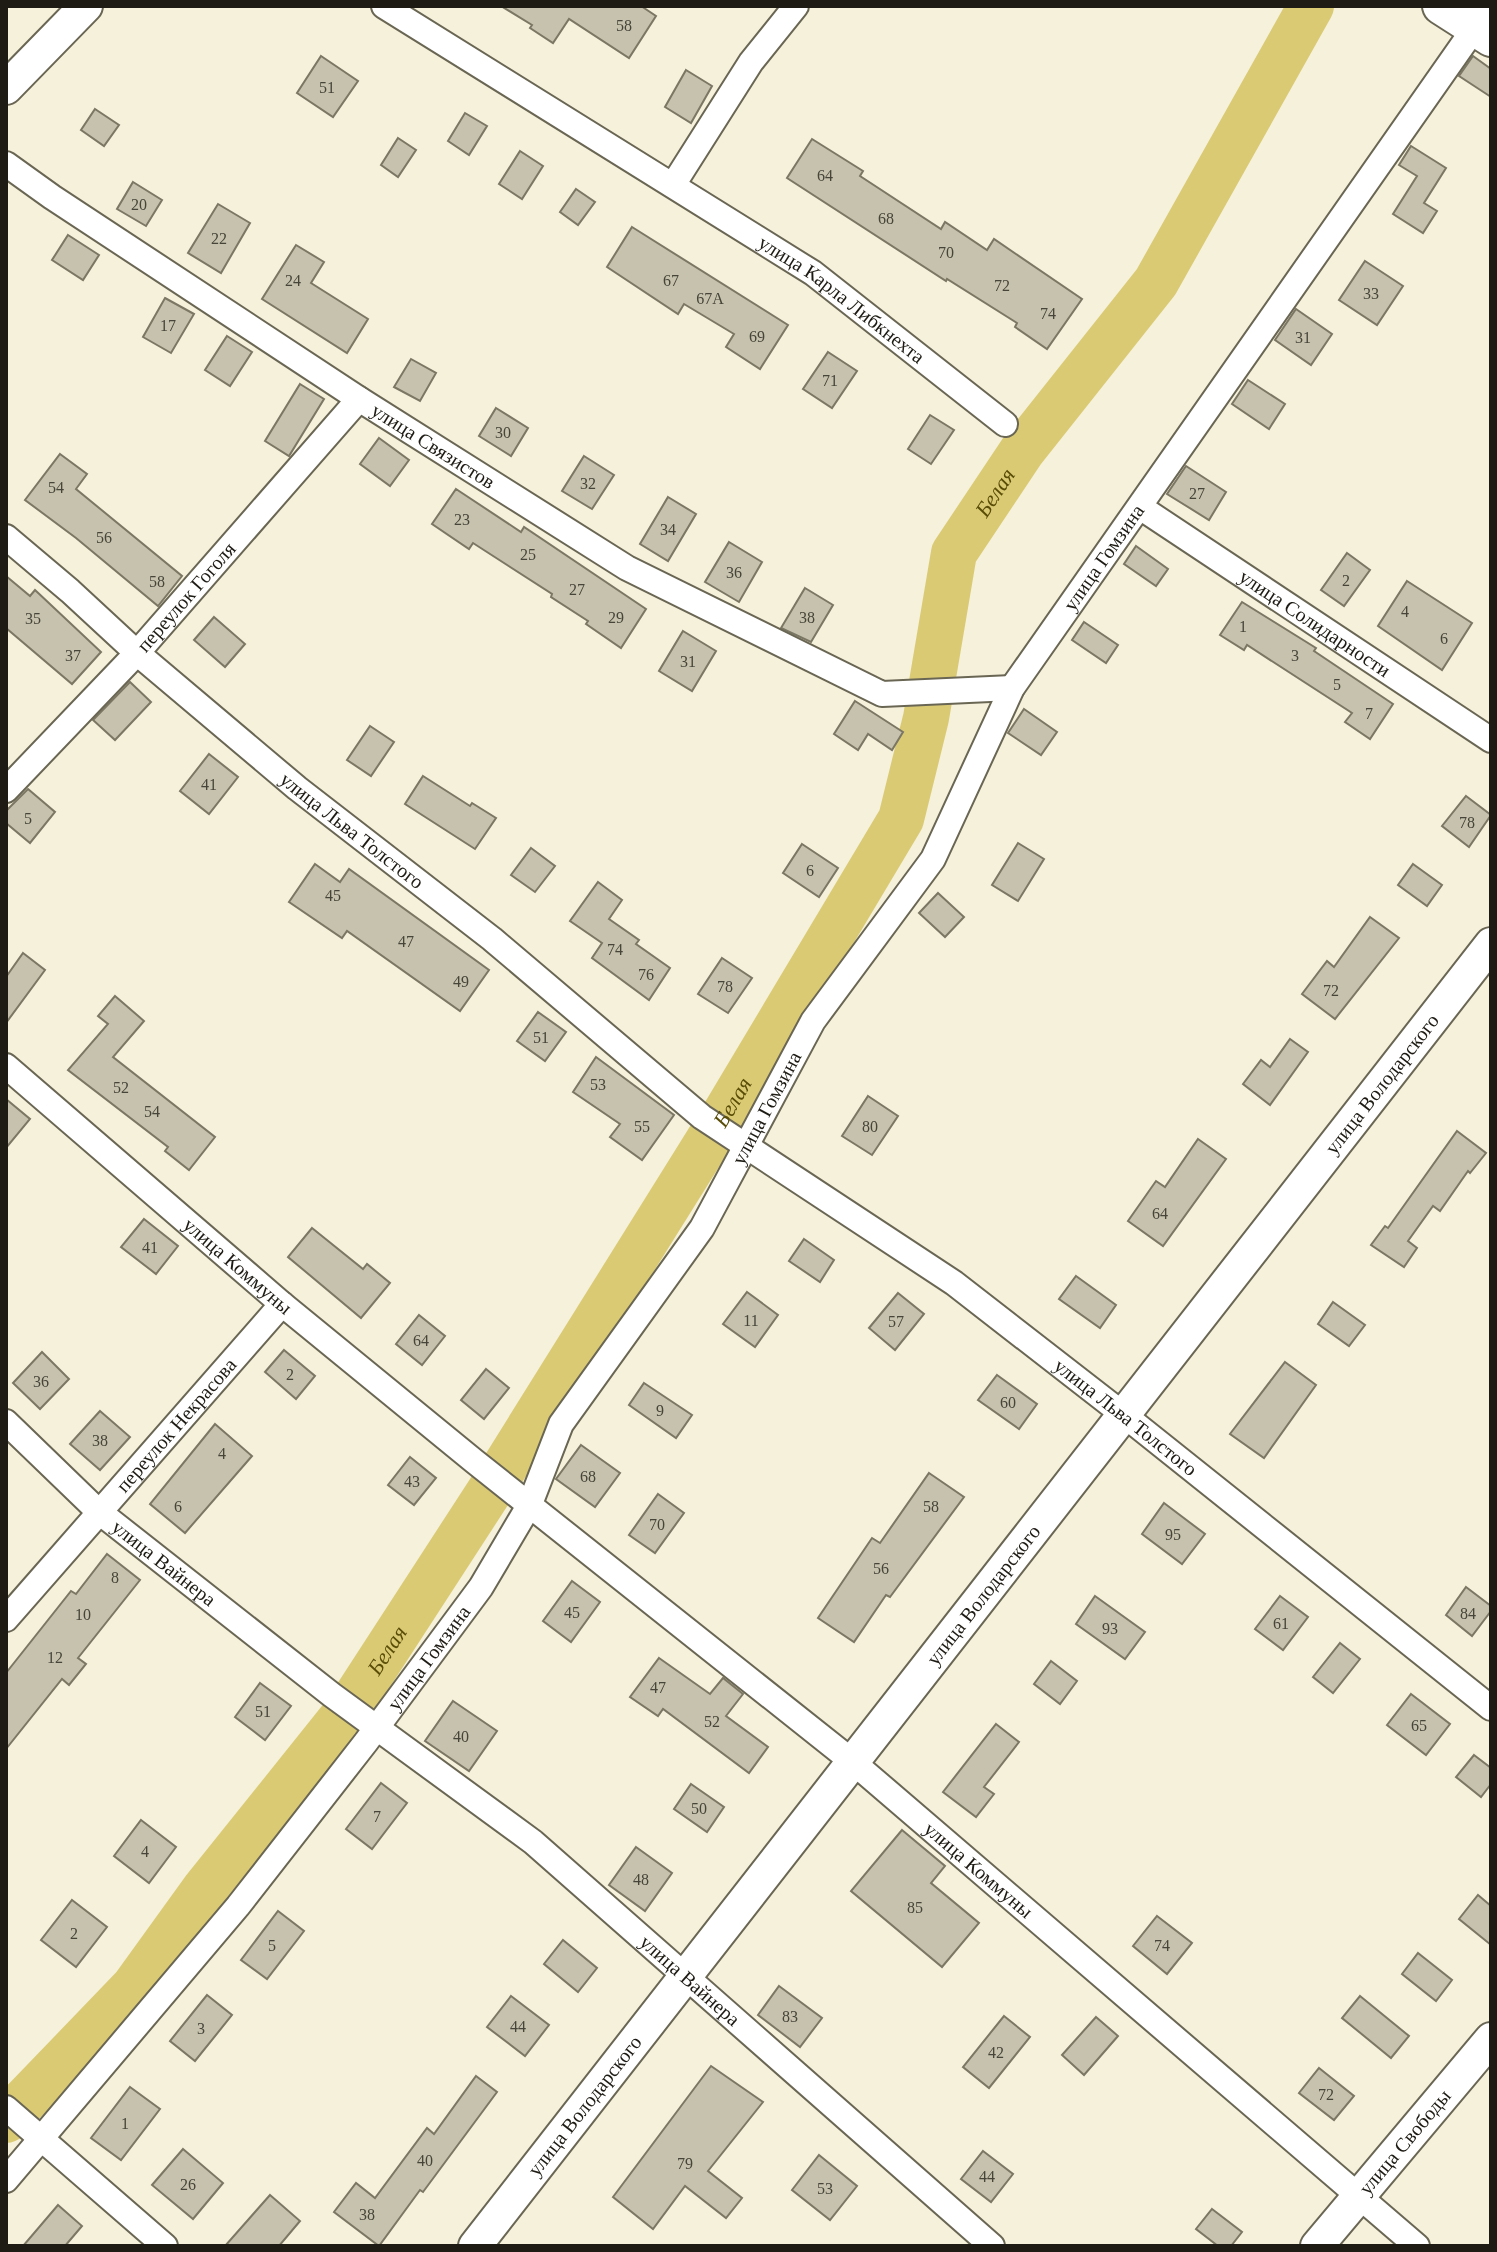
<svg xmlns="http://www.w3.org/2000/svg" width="1497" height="2252" font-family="'Times New Roman',serif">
<rect width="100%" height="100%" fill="#f5f1db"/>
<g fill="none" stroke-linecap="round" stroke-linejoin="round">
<path stroke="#dbca74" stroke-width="46" id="s1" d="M6 2120 134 1987 204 1890 345 1714 489 1492 723 1117 901 819 926 718 954 553 1022 451 1156 282 1311 6"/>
</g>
<g fill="#c6c2ad" stroke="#7b7764" stroke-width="2">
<path d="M501 6H641L656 16 629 58 569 19 553 43 530 28 532 25Z"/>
<path d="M321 56 358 81 333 117 297 93Z"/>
<path d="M1473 56 1491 69V97L1459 76Z"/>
<path d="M686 70 712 86 691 123 665 107Z"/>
<path d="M95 109 119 125 104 146 81 130Z"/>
<path d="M465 113 487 126 469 155 448 141Z"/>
<path d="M398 138 416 150 398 177 381 165Z"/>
<path d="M812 139 863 171 860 176 941 229 945 222 987 250 994 239 1082 299 1047 349 1015 327 1017 323 947 279 946 281 787 178Z"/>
<path d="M1411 146 1446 168 1424 203 1437 211 1423 233 1393 214 1417 176 1399 165Z"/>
<path d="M520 151 543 166 522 199 499 184Z"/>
<path d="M133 182 162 200 146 226 117 209Z"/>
<path d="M576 189 595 202 578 225 560 212Z"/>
<path d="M218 204 250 223 221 273 188 253Z"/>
<path d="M632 227 788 325 760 369 726 347 734 334 684 304 678 314 607 267Z"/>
<path d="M68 235 99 255 83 280 52 260Z"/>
<path d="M296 245 324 262 311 283 368 319 347 353 262 299Z"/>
<path d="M1365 261 1403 286 1377 325 1339 300Z"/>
<path d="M165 298 194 314 171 353 143 337Z"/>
<path d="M1296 309 1332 334 1311 365 1275 340Z"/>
<path d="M227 336 252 352 230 386 205 370Z"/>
<path d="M828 352 857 371 832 408 803 389Z"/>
<path d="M411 359 436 373 420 401 394 387Z"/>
<path d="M1248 380 1285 404 1269 429 1232 404Z"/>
<path d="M300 384 324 399 289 456 265 441Z"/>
<path d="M496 408 528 428 511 456 479 436Z"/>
<path d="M930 415 954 430 931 464 908 449Z"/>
<path d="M379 438 409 460 390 486 360 464Z"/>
<path d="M60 454 87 474 76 489 182 576 158 606 76 538 25 500Z"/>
<path d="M584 456 614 475 592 509 562 491Z"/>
<path d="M1186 466 1226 492 1209 520 1167 494Z"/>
<path d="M456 489 521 532 524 527 646 609 621 648 586 624 588 621 551 597 552 594 473 543 469 549 432 524Z"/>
<path d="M668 497 696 514 668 561 640 544Z"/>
<path d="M729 542 762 562 739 602 705 582Z"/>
<path d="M1136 546 1168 569 1156 586 1124 564Z"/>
<path d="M1347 553 1370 570 1344 606 1321 590Z"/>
<path d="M6 576 30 596 35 590 101 652 72 684 6 628Z"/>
<path d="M1407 581 1472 623 1442 670 1378 626Z"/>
<path d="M805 588 833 605 811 642 781 628Z"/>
<path d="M1242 602 1316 648 1314 651 1393 704 1370 739 1345 722 1352 713 1247 645 1244 650 1220 635Z"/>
<path d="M214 617 245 644 225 667 194 640Z"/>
<path d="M1084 622 1118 645 1106 663 1072 640Z"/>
<path d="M683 631 716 651 692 691 659 671Z"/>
<path d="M130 682 151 702 115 740 93 720Z"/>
<path d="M855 701 903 732 892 750 868 734 858 750 834 734Z"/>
<path d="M1024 709 1057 732 1041 755 1008 733Z"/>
<path d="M370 726 394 742 371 776 347 760Z"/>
<path d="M209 754 238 777 209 814 180 791Z"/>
<path d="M423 776 470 806 472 803 496 818 475 849 405 804Z"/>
<path d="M28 789 55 812 30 843 6 823V811Z"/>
<path d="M1466 796 1491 815 1469 847 1442 826Z"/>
<path d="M1018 843 1044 859 1018 901 992 885Z"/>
<path d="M802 844 838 868 819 897 783 873Z"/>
<path d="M531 848 555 866 535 892 511 875Z"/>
<path d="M315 864 340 882 349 869 489 970 460 1011 347 931 342 938 289 902Z"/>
<path d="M1413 864 1442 885 1427 906 1398 885Z"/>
<path d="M598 882 622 900 609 919 639 940 636 944 670 968 649 1000 592 958 602 943 570 921Z"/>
<path d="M938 893 964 917 945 937 919 913Z"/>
<path d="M1370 917 1399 938 1335 1019 1302 994 1327 961 1334 967Z"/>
<path d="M23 953 45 970 6 1023V977Z"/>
<path d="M722 958 752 978 728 1013 698 994Z"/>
<path d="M115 996 144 1021 113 1057 215 1137 189 1170 165 1151 168 1147 68 1070 108 1024 98 1016Z"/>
<path d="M538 1012 566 1032 545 1061 517 1041Z"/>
<path d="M1290 1039 1308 1052 1270 1105 1243 1084 1261 1060 1270 1067Z"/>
<path d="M596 1057 674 1115 642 1160 610 1137 620 1124 573 1092Z"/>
<path d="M868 1096 898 1116 872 1155 842 1136Z"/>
<path d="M6 1099 30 1119 6 1148Z"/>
<path d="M1457 1131 1486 1153 1470 1173 1468 1171 1440 1211 1433 1206 1408 1241 1417 1248 1404 1267 1371 1245 1385 1226 1388 1228Z"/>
<path d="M1198 1139 1226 1159 1163 1246 1128 1221 1156 1181 1165 1187Z"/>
<path d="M144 1219 178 1246 156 1274 121 1247Z"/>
<path d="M312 1228 363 1269 367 1264 390 1283 361 1318 288 1257Z"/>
<path d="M804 1239 834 1260 820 1282 789 1261Z"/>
<path d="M1076 1276 1116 1305 1100 1328 1059 1299Z"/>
<path d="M747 1292 778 1315 755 1347 723 1324Z"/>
<path d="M898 1293 924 1314 895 1350 869 1328Z"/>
<path d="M1333 1302 1365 1325 1349 1346 1318 1324Z"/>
<path d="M419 1315 445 1336 422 1365 396 1344Z"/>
<path d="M284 1350 315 1376 296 1399 265 1372Z"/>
<path d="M42 1352 69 1379 40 1409 13 1383Z"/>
<path d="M1285 1362 1316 1385 1264 1458 1230 1434Z"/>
<path d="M486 1369 509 1388 484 1419 461 1400Z"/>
<path d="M997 1375 1037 1404 1019 1429 978 1400Z"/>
<path d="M644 1383 692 1415 676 1438 629 1405Z"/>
<path d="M100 1411 130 1437 100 1470 70 1444Z"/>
<path d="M215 1424 252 1456 185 1533 150 1504Z"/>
<path d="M581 1445 620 1473 595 1507 556 1479Z"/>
<path d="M410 1457 436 1478 414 1505 388 1485Z"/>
<path d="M929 1473 964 1497 890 1597 886 1595 854 1642 818 1618 872 1538 880 1543Z"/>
<path d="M658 1494 684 1513 655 1553 629 1535Z"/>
<path d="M1164 1503 1205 1534 1182 1564 1142 1534Z"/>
<path d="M107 1554 140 1580 78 1658 86 1664 69 1685 62 1679 6 1749V1673L71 1591 76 1594Z"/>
<path d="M572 1581 600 1602 571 1642 543 1621Z"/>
<path d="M1466 1587 1491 1606V1611L1472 1636 1446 1615Z"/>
<path d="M1095 1596 1145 1632 1125 1659 1076 1624Z"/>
<path d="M1280 1596 1308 1617 1283 1650 1255 1629Z"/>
<path d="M1340 1643 1360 1659 1333 1693 1313 1677Z"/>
<path d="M659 1658 710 1694 723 1678 743 1694 726 1716 768 1747 749 1773 663 1709 658 1716 630 1697Z"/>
<path d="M1051 1661 1077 1681 1060 1704 1034 1684Z"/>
<path d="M260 1683 291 1706 265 1740 235 1717Z"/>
<path d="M1411 1694 1450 1724 1426 1755 1387 1725Z"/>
<path d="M453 1701 497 1731 469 1771 425 1741Z"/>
<path d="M996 1724 1019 1742 984 1787 994 1794 976 1817 943 1792Z"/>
<path d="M1474 1755 1491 1768V1784L1481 1797 1456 1777Z"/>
<path d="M381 1783 407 1803 372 1849 346 1829Z"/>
<path d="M691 1784 724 1807 707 1832 674 1809Z"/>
<path d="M141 1820 176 1847 149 1883 114 1856Z"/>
<path d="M902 1830 945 1866 931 1883 979 1923 942 1967 851 1891Z"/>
<path d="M636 1847 672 1873 645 1911 609 1885Z"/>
<path d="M1478 1895 1491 1906V1945L1459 1919Z"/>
<path d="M72 1900 107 1927 76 1967 41 1940Z"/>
<path d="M278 1911 304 1931 267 1979 241 1960Z"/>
<path d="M1157 1916 1192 1943 1167 1974 1133 1946Z"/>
<path d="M563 1940 597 1968 578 1992 544 1964Z"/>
<path d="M1418 1953 1452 1980 1436 2001 1402 1974Z"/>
<path d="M779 1986 822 2018 800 2047 758 2015Z"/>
<path d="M207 1995 232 2015 195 2061 170 2041Z"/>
<path d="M511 1996 549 2025 525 2056 487 2027Z"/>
<path d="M1360 1996 1409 2036 1391 2058 1342 2018Z"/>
<path d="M1004 2016 1030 2037 989 2088 963 2067Z"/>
<path d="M1096 2017 1118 2036 1084 2075 1062 2055Z"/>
<path d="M711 2066 763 2102 708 2171 742 2198 726 2218 685 2186 653 2229 613 2197Z"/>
<path d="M1319 2068 1354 2096 1334 2120 1299 2093Z"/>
<path d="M476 2076 497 2092 423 2192 420 2190 379 2246 334 2212 356 2183 375 2198 427 2128 434 2134Z"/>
<path d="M130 2087 160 2109 121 2160 91 2138Z"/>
<path d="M183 2149 223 2183 193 2219 152 2185Z"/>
<path d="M983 2151 1013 2174 991 2202 961 2179Z"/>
<path d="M819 2155 857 2186 830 2220 792 2190Z"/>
<path d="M270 2195 300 2221 279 2246H225Z"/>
<path d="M58 2205 82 2226 65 2246H23Z"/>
<path d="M1212 2209 1242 2232 1231 2246H1218L1196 2229Z"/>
</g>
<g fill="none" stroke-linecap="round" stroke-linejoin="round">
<defs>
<g id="street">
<path id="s2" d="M384 6 813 273 1005 424"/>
<path id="s3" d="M6 164 52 197 359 399 627 568 882 694 1012 688"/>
<path d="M673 185 751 62 796 6"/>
<path id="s4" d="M1140 507 1491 740"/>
<path id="s5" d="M6 537 70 591 137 653 297 788 492 939 702 1117 954 1283 1124 1415 1491 1708"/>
<path id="s6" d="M6 790 137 653 359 399"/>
<path id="s7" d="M6 1066 282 1304 474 1461 853 1762 1417 2246"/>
<path id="s8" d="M6 1422 98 1511 332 1695 533 1842 992 2246"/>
<path id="s9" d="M6 1619 282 1304"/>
<path d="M6 2108 165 2246"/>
<path id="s10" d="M6 2180 238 1906 366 1742 481 1587 530 1504 561 1424 702 1228 813 1021 933 859 1012 688 1490 6"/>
</g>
<g id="secondary">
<path d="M6 88 86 6"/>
<path id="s11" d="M475 2246 1491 944"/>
<path id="s12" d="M1317 2246 1491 2039"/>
</g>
<path id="primary" d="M1441 6 1491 38"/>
</defs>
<use href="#street" stroke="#6a6654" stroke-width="28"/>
<use href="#secondary" stroke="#6a6654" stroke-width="36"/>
<use href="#primary" stroke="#6a6654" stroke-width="40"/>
<use href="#street" stroke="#fff" stroke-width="24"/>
<use href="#secondary" stroke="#fff" stroke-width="32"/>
<use href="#primary" stroke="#fff" stroke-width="36"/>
</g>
<g text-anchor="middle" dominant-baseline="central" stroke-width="7" stroke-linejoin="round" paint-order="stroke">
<g font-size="16" fill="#47453a">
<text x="624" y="25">58</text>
<text x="327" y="87">51</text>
<text x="825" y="175">64</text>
<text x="139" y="204">20</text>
<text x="886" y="218">68</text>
<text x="219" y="238">22</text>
<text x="946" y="252">70</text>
<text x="293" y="280">24</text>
<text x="671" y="280">67</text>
<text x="1002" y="285">72</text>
<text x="1371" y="293">33</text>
<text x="710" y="298">67А</text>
<text x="1048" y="313">74</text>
<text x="168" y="325">17</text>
<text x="757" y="336">69</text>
<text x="1303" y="337">31</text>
<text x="830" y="380">71</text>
<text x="503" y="432">30</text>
<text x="588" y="483">32</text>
<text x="56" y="487">54</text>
<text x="1197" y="493">27</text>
<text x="462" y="519">23</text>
<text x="668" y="529">34</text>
<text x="104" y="537">56</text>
<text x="528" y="554">25</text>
<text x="734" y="572">36</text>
<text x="1346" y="580">2</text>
<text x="157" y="581">58</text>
<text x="577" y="589">27</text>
<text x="1405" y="611">4</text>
<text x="616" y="617">29</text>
<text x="807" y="617">38</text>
<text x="33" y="618">35</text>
<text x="1243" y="626">1</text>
<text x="1444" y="638">6</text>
<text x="73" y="655">37</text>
<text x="1295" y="655">3</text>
<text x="688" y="661">31</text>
<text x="1337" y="684">5</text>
<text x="1369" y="713">7</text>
<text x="209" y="784">41</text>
<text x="28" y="818">5</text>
<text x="1467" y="822">78</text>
<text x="810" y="870">6</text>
<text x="333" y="895">45</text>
<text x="406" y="941">47</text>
<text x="615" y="949">74</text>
<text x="646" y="974">76</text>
<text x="461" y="981">49</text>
<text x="725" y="986">78</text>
<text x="1331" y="990">72</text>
<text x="541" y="1037">51</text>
<text x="598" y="1084">53</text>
<text x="121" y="1087">52</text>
<text x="152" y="1111">54</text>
<text x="642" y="1126">55</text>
<text x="870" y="1126">80</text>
<text x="1160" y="1213">64</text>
<text x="150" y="1247">41</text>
<text x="751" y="1320">11</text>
<text x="896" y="1321">57</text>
<text x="421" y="1340">64</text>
<text x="290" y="1374">2</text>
<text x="41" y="1381">36</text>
<text x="1008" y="1402">60</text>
<text x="660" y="1410">9</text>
<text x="100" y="1440">38</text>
<text x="222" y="1453">4</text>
<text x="588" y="1476">68</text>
<text x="412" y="1481">43</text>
<text x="178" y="1506">6</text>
<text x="931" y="1506">58</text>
<text x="657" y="1524">70</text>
<text x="1173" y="1534">95</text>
<text x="881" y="1568">56</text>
<text x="115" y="1577">8</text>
<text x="572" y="1612">45</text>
<text x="1468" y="1613">84</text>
<text x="83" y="1614">10</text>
<text x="1281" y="1623">61</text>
<text x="1110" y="1628">93</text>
<text x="55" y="1657">12</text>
<text x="658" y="1687">47</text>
<text x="263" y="1711">51</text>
<text x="712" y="1721">52</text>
<text x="1419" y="1725">65</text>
<text x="461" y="1736">40</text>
<text x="699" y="1808">50</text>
<text x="377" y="1816">7</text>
<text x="145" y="1851">4</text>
<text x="641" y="1879">48</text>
<text x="915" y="1907">85</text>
<text x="74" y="1933">2</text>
<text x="272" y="1945">5</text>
<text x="1162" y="1945">74</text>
<text x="790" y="2016">83</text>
<text x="518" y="2026">44</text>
<text x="201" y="2028">3</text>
<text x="996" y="2052">42</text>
<text x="1326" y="2094">72</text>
<text x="125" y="2123">1</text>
<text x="425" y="2160">40</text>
<text x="685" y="2163">79</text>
<text x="987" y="2176">44</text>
<text x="188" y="2184">26</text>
<text x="825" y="2188">53</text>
<text x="367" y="2214">38</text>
</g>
<g font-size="20" fill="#1d1b13" stroke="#fff">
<text stroke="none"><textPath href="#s2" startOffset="544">улица Карла Либкнехта</textPath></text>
<text stroke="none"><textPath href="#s3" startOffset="512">улица Связистов</textPath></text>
<text stroke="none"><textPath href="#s10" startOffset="1968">улица Гомзина</textPath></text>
<text stroke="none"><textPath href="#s6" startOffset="264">переулок Гоголя</textPath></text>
<text stroke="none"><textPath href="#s4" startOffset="210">улица Солидарности</textPath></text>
<text stroke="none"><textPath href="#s5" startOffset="454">улица Льва Толстого</textPath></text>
<text stroke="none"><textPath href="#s11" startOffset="1474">улица Володарского</textPath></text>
<text stroke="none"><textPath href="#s10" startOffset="1320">улица Гомзина</textPath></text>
<text stroke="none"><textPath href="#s7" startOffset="306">улица Коммуны</textPath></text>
<text stroke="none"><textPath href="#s5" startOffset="1426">улица Льва Толстого</textPath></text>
<text stroke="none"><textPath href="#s9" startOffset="258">переулок Некрасова</textPath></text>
<text stroke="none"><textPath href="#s8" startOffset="212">улица Вайнера</textPath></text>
<text stroke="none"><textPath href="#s11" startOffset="826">улица Володарского</textPath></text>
<text stroke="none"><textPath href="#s10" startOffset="672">улица Гомзина</textPath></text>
<text stroke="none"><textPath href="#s7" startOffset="1262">улица Коммуны</textPath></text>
<text stroke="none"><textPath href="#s8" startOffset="884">улица Вайнера</textPath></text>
<text stroke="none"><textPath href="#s11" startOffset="178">улица Володарского</textPath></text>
<text stroke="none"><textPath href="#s12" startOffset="136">улица Свободы</textPath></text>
</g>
<g font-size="22" font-style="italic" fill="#594d07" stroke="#fff">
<text stroke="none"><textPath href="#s1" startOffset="1928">Белая</textPath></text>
<text stroke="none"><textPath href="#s1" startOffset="1254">Белая</textPath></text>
<text stroke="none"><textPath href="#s1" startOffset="606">Белая</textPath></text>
</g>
</g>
<rect width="1497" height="2252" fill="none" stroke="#1d1b13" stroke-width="16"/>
</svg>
